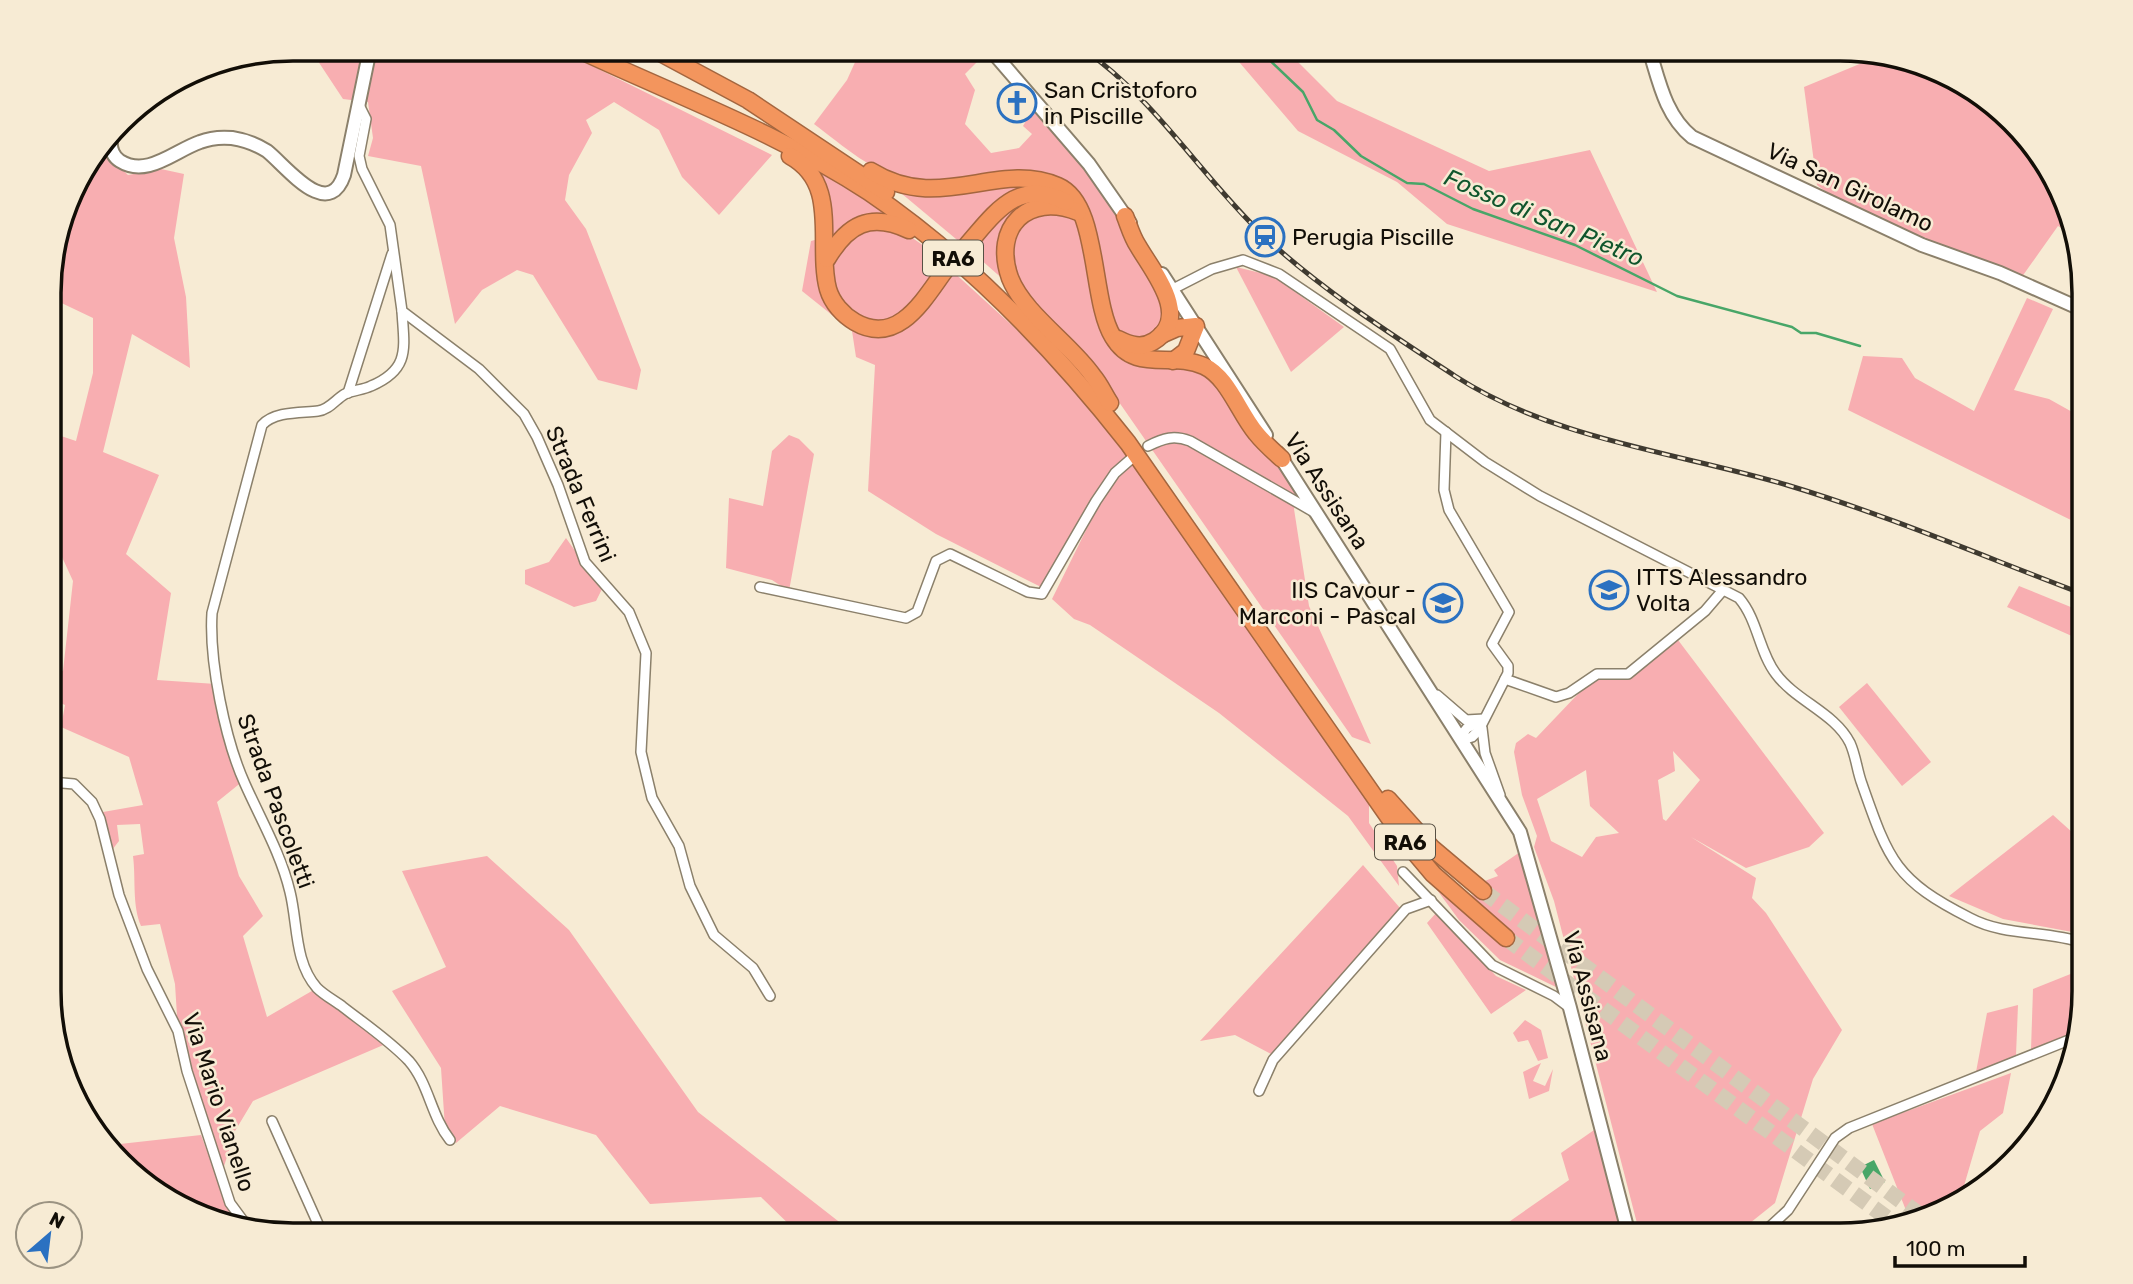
<svg xmlns="http://www.w3.org/2000/svg" width="2133" height="1284" font-family="Rubik,sans-serif">
<rect width="100%" height="100%" fill="#f7ebd4"/>
<g fill="#f8aeb1" fill-rule="evenodd">
<path d="M310 49H558L772 155 719 215 682 177 659 130 614 102 586 120 592 133 569 175 565 200 586 229 641 370 637 390 598 380 533 275 517 270 482 290 455 324 421 166 368 156 373 138 368 102 343 99Z"/>
<path d="M861 49H944L949 55 961 49H977L983 56 965 74 975 90 965 124 991 153 1019 148 1032 134 1023 126 1033 109 1094 179 1120 220 1159 290 1164 323 1144 340 1119 333 1110 320 1089 208C1053 153 992 177 937 181 929 181 918 184 910 182 875 174 842 145 814 124L847 80Z"/>
<path d="M1228 49H1285L1337 101 1489 171 1590 150 1657 292 1447 224 1397 182 1298 131Z"/>
<path d="M1874 58 1962 82 2043 158 2068 232 2058 226 2019 281 1849 209 1817 185 1804 87Z"/>
<path d="M104 147V152L128 175 161 169 184 174 174 238 186 297 190 368 132 334 103 452 159 475 126 554 171 593 157 680 216 684 243 781 217 802 239 876 263 916 243 936 267 1017 317 988 388 1043 253 1101 235 1131 221 1176 178 1031 175 984 160 924 141 926C132 905 136 880 133 856L144 854 140 824 117 825 119 841 112 850 103 812 143 805 129 757 61 727 65 705 51 699V670L63 671 73 581 51 533V470L61 436 76 441 93 373V318L51 298V262L74 185Z"/>
<path d="M807 163 891 215 875 224 898 228 927 248 1048 358 1131 459 1369 800V823L1397 866 1399 886 1348 816 1219 713 1090 625 1074 619 1052 599 1094 514 1085 512 1041 587 936 534 868 491 875 365 856 357 852 331 802 291 811 241 830 236Z"/>
<path d="M1039 184 962 244 895 188Z"/>
<path d="M1045 197 1019 213 1005 281 971 251C997 218 1002 208 1045 197Z"/>
<path d="M1036 209 1067 213 1076 222 1102 328 1175 364 1213 377 1278 461 1298 492 1294 509 1309 606 1371 744 1352 737 1105 382 1019 288 1008 254 1012 234Z"/>
<path d="M1236 267 1273 276 1344 327 1291 372Z"/>
<path d="M2027 298 2053 309 2014 390 2049 399 2083 418V526L1848 410 1863 356 1902 358 1915 378 1974 411Z"/>
<path d="M789 435 799 439 814 454 789 591 772 580 726 568 729 498 763 506 772 451Z"/>
<path d="M566 538 602 589 596 601 574 607 525 584V570L549 562Z"/>
<path d="M2019 586 2083 612V641L2007 607Z"/>
<path d="M1675 636 1824 833 1809 847 1746 868 1691 837 1756 878 1752 898 1766 913 1842 1030 1813 1079 1775 1203 1735 1235H1640L1554 901 1534 847 1537 836 1522 795 1514 752 1516 743 1528 734 1536 738 1597 674H1628ZM1673 751 1700 780 1666 821 1663 819 1658 780 1675 771ZM1586 770 1590 806 1619 833 1596 837 1582 857 1551 841 1537 799Z"/>
<path d="M1867 683 1931 762 1902 786 1839 707Z"/>
<path d="M2053 815 2083 842V934L2003 919 1949 896Z"/>
<path d="M1520 852 1558 988 1500 960 1459 920 1432 883 1508 932 1470 894 1479 898 1482 882 1498 876 1494 870Z"/>
<path d="M487 856 569 930 698 1112 856 1235H800L761 1197 650 1204 596 1135 500 1106 456 1143 445 1128 441 1068 392 991 446 967 402 871Z"/>
<path d="M1363 865 1400 908 1273 1055 1235 1035 1200 1041Z"/>
<path d="M1437 912 1496 976 1526 990 1491 1014 1427 923Z"/>
<path d="M2083 969V1006L2075 1033 2031 1050 2033 989Z"/>
<path d="M2018 1005 2016 1055 1976 1072 1987 1013Z"/>
<path d="M1525 1020 1541 1030 1548 1058 1538 1061 1528 1040 1518 1042 1513 1033Z"/>
<path d="M1541 1063 1533 1081 1545 1086 1553 1069 1549 1091 1529 1099 1523 1072Z"/>
<path d="M2011 1073 2003 1113 1980 1131 1959 1203 1909 1218 1872 1124Z"/>
<path d="M1597 1128 1623 1226 1615 1235H1490L1569 1180 1561 1153Z"/>
<path d="M201 1135 227 1204 239 1220 171 1202 111 1145Z"/>
</g>
<path fill="#48a668" d="M1874 1160 1885 1182 1870 1189 1860 1167Z"/>
<g fill="none" stroke-linecap="round" stroke-linejoin="round">
<path stroke="#48a668" stroke-width="2.5" d="M1258 49 1303 92 1317 120 1334 130 1361 156 1407 183 1424 184 1473 209 1575 245 1677 296 1792 327 1801 333H1816L1860 346"/>
<g stroke="#d5cab5" stroke-width="16" stroke-dasharray="16 8" stroke-linecap="butt">
<path d="M1483 891 1920 1215"/>
<path d="M1506 938 1894 1223"/>
</g>
<defs>
<g id="street">
<path d="M358 103 366 119 359 156 362 169 390 225 402 311 479 369 524 414 537 437 558 485 585 562 629 612 646 653 641 752 652 798 679 846 690 886 714 935 753 968 770 996"/>
<path d="M1173 289 1212 269 1243 260 1279 274 1390 349 1430 420 1485 462 1540 496 1739 598C1758 620 1759 652 1776 674 1796 701 1835 713 1850 743 1856 756 1857 771 1862 784 1889 861 1895 880 1970 918 2006 937 2047 930 2083 943"/>
<path d="M402 311C404 347 411 369 371 386 363 390 353 390 345 394 336 399 329 410 318 411 301 413 275 411 262 425L212 613C209 661 225 740 245 784 261 820 281 854 290 892 298 924 294 962 317 988 324 995 335 1001 343 1007 365 1024 390 1041 409 1061 429 1084 431 1116 450 1140"/>
<path d="M348 393 392 254"/>
<path d="M1446 432 1444 490 1449 510 1509 612 1492 644 1508 666V673L1479 730 1472 737 1462 740"/>
<path d="M1148 446C1164 438 1174 435 1190 441L1314 512"/>
<path d="M760 587 906 618 917 612 936 561 950 554 1028 592 1042 594 1096 501 1115 473 1131 459"/>
<path d="M1505 679 1556 697 1569 693 1597 674H1628L1705 611 1723 590"/>
<path d="M1437 695 1466 720 1484 719"/>
<path d="M1482 728 1485 753 1500 795"/>
<path d="M1460 737 1467 728 1479 722"/>
<path d="M51 782 74 784 92 802 100 819 119 895 147 969 178 1031 187 1071 230 1203 244 1222"/>
<path d="M1403 872 1492 965 1554 996 1570 1008"/>
<path d="M1259 1091 1273 1060 1406 909 1431 900"/>
<path d="M272 1121 323 1235"/>
<path d="M1761 1235 1788 1210 1835 1138 1849 1128 2074 1038"/>
</g>
<g id="secondary">
<path d="M990 49 1089 164 1130 223"/>
<path d="M1649 49C1659 81 1665 115 1692 137L1922 245 2000 273 2083 310"/>
<path d="M111 138C110 147 112 156 120 161 147 178 174 151 200 142 210 138 221 137 232 138 245 140 256 144 267 151 286 166 328 222 344 175L370 49"/>
<path d="M1162 274 1266 435"/>
<path d="M1278 453 1520 832 1570 1008 1629 1235"/>
</g>
<g id="highway">
<path d="M577 49C675 95 779 133 869 192 969 260 1054 349 1128 443L1406 842 1433 874 1506 938"/>
<path d="M653 49 748 100 886 192"/>
<path d="M790 156C841 184 816 244 828 289 832 303 843 315 855 322 898 347 924 299 946 269"/>
<path d="M871 171C940 214 997 160 1058 186 1100 204 1090 300 1113 337 1135 374 1171 351 1204 366 1228 377 1239 413 1256 433 1263 442 1273 451 1282 459"/>
<path d="M1078 212C1028 192 992 227 1010 278 1024 314 1071 344 1093 376 1100 384 1104 394 1110 403"/>
<path d="M967 245C995 213 1018 177 1066 202"/>
<path d="M827 259C848 224 870 212 909 230"/>
<path d="M1161 335 1177 328 1196 326 1186 351 1173 361"/>
<path d="M1118 339C1130 345 1142 349 1154 341 1192 317 1153 272 1138 246 1132 237 1129 226 1125 216"/>
<path d="M1388 799 1432 848 1483 891"/>
</g>
</defs>
<use href="#street" stroke="#8b806b" stroke-width="12"/>
<use href="#secondary" stroke="#8b806b" stroke-width="16"/>
<use href="#highway" stroke="#a4663f" stroke-width="19"/>
<use href="#street" stroke="#fff" stroke-width="9"/>
<use href="#secondary" stroke="#fff" stroke-width="12"/>
<use href="#highway" stroke="#f3955d" stroke-width="16"/>
<defs>
<path id="rail" d="M1083 49C1156 99 1202 178 1266 238 1322 290 1391 334 1455 376 1554 440 1676 452 1787 485 1887 515 1985 557 2083 594"/>
</defs>
<use href="#rail" stroke="#3f3a30" stroke-width="5"/>
<use href="#rail" stroke="#f7ebd4" stroke-width="2.5" stroke-dasharray="8" stroke-linecap="butt"/>
</g>
<defs>
<symbol id="church-ring" viewBox="-11 -11 22 22"><circle r="9.5" fill="#f7ebd4" stroke="#2b71c1" stroke-width="1.5"/><path d="M-1.2-6h2.4v3.5h3.3v2.4h-3.3V6h-2.4V-.1h-3.3v-2.4h3.3Z" fill="#2b71c1"/></symbol>
<symbol id="station-ring" viewBox="-11 -11 22 22"><circle r="9.5" fill="#f7ebd4" stroke="#2b71c1" stroke-width="1.5"/><path d="M-3-6H3Q5-6 5-4V2Q5 4 3 4L4.5 6H3L1.5 4h-3L-3 6H-4.5L-3 4Q-5 4-5 2V-4Q-5-6-3-6ZM-3.5-4v3h7v-3ZM-3.5 1v1.5H-2V1ZM2 1v1.5H3.5V1Z" fill="#2b71c1"/></symbol>
<symbol id="university-ring" viewBox="-11 -11 22 22"><circle r="9.5" fill="#f7ebd4" stroke="#2b71c1" stroke-width="1.5"/><path d="M0-5L7-2L0 1L-7-2ZM-4 1L0 2.5L4 1V4Q0 6-4 4Z" fill="#2b71c1"/></symbol>
</defs>
<g fill-rule="evenodd">
<use href="#church-ring" x="995" y="81" width="44" height="44"/>
<use href="#station-ring" x="1243" y="215" width="44" height="44"/>
<use href="#university-ring" x="1587" y="568" width="44" height="44"/>
<use href="#university-ring" x="1421" y="581" width="44" height="44"/>
</g>
<g text-anchor="middle" dominant-baseline="central" stroke-width="5" stroke-linejoin="round" paint-order="stroke">
<g fill="#f7ebd4" stroke="#575044" stroke-width="2">
<rect x="923" y="240.5" width="60" height="35" rx="5"/>
<rect x="1375" y="824.5" width="60" height="35" rx="5"/>
</g>
<g font-size="21" font-weight="bold" fill="#120e07">
<text x="953" y="258">RA6</text>
<text x="1405" y="842">RA6</text>
</g>
<g font-size="23" fill="#120e07" stroke="#f7ebd4" text-anchor="start">
<text x="1044" y="90">San Cristoforo<tspan x="1044" dy="26">in Piscille</tspan></text>
<text x="1292" y="237">Perugia Piscille</text>
<text x="1636" y="577">ITTS Alessandro<tspan x="1636" dy="26">Volta</tspan></text>
<text x="1416" y="590" text-anchor="end">IIS Cavour -<tspan x="1416" dy="26">Marconi - Pascal</tspan></text>
</g>
<g font-size="23" fill="#120e07" stroke="#f7ebd4">
<text transform="translate(1850 187) rotate(25)">Via San Girolamo</text>
<text transform="translate(1327 491) rotate(57)">Via Assisana</text>
<text transform="translate(581 494) rotate(67)">Strada Ferrini</text>
<text transform="translate(276 801) rotate(70)">Strada Pascoletti</text>
<text transform="translate(1588 996) rotate(75)">Via Assisana</text>
<text transform="translate(219 1102) rotate(72)">Via Mario Vianello</text>
</g>
<g font-size="24" font-style="italic" fill="#10562d" stroke="#f7ebd4">
<text transform="translate(1544 218) rotate(23)">Fosso di San Pietro</text>
</g>
</g>
<path d="M0 0H2133V1284H0ZM293 61H1840A232 232 0 0 1 2072 293V991A232 232 0 0 1 1840 1223H293A232 232 0 0 1 61 991V293A232 232 0 0 1 293 61Z" fill="#f7ebd4" fill-rule="evenodd"/>
<path fill="none" stroke="#120e07" stroke-width="3.5" d="M293 61H1840A232 232 0 0 1 2072 293V991A232 232 0 0 1 1840 1223H293A232 232 0 0 1 61 991V293A232 232 0 0 1 293 61Z"/>
<g transform="translate(49 1235) rotate(28)"><circle r="33" fill="#f7ebd4" stroke="#9b9382" stroke-width="2"/>
<path d="M0-5L12 26L0 18L-12 26Z" fill="#2b71c1"/>
<text y="-10" font-size="19" font-weight="bold" text-anchor="middle" fill="#120e07">N</text>
</g>
<path d="M1895 1256v10h130v-10" fill="none" stroke="#120e07" stroke-width="3.5"/>
<text x="1906" y="1256" font-size="21" fill="#120e07" stroke="#f7ebd4" stroke-width="5" paint-order="stroke">100 m</text>
</svg>
